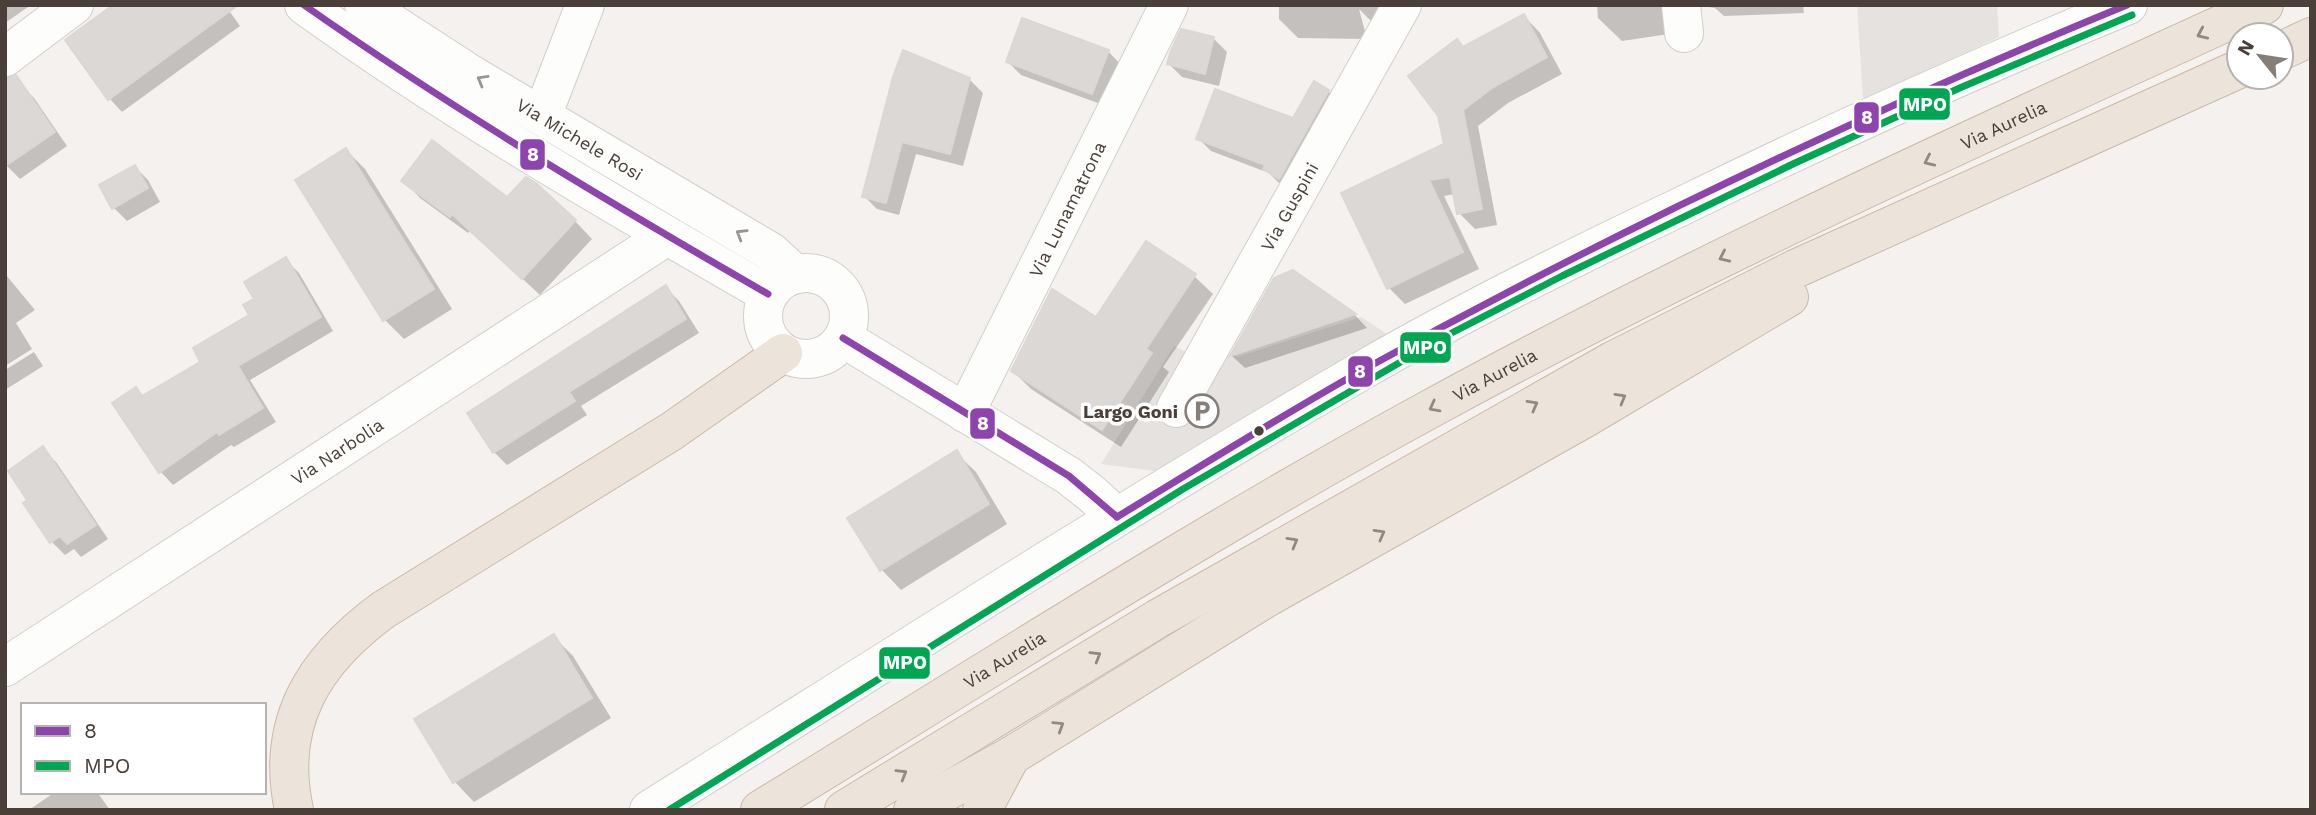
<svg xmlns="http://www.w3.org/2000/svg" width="2316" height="815" font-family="'Work Sans',sans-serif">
<rect width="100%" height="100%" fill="#f4f1ee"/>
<g fill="#e5e2df">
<path d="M1857 5H1997L1999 37 1863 99Z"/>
<path d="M1361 317 1390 336 1169 473 1101 464 1174 346 1192 355 1204 339 1237 357Z"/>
</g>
<g fill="#0003">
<path d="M5 5H31L5 23Z"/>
<path d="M225 5 240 26 122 112 109 98Z"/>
<path d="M1279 5H1380V30L1359 9 1367 39 1298 38 1279 19Z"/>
<path d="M1597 5H1803L1804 13 1724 16 1715 8 1702 6 1692 10 1682 32 1622 41 1598 18Z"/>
<path d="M1524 16 1540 33 1562 74 1508 103 1478 126 1497 225 1475 229 1459 213 1455 194 1444 196 1479 269 1405 304 1389 288 1343 194 1446 145 1464 48Z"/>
<path d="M1214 39 1227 52 1219 86 1182 77 1169 64Z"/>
<path d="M1108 51 1121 65 1106 106 1021 75 1008 62Z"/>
<path d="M895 77 969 79 983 93 963 166 916 154 899 215 877 209 864 196Z"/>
<path d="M20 84 34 98 67 146 20 179 6 165Z"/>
<path d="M1328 91 1341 104 1293 191 1278 182 1269 173 1211 151 1198 138 1293 120Z"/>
<path d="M346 150 365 169 452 309 404 339 384 319Z"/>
<path d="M135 167 148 180 160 202 127 221 114 208Z"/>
<path d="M403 180 507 200 575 221 592 239 540 295 470 230 468 233 420 198Z"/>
<path d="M286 260 299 273 333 331 250 380 276 422 234 447 231 445 173 485 160 471 136 389 144 397 203 362 252 316 257 299Z"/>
<path d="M1293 272 1355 315 1367 328 1245 368 1232 356 1275 280Z"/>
<path d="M6 275 35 310 16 323 32 349 5 366Z"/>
<path d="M1194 276 1213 294 1163 367 1169 372 1121 447 1031 389 1013 371 1096 319Z"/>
<path d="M665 287 679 301 699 333 581 406 587 415 507 465 494 452Z"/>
<path d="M34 352 43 366 5 390V370Z"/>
<path d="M42 449 56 462 108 539 81 557 74 549 65 555 52 542 25 503 30 500Z"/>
<path d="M956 453 976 472 1007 524 901 590 882 570 850 519Z"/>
<path d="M554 637 573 656 611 718 474 802 455 782 417 720Z"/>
<path d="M55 792H97L110 810H29Z"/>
</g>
<g fill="#dcd8d5" stroke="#dcd7d4" stroke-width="2">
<path d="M113 5H238L108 100 65 40Z"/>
<path d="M1524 14 1547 57 1492 88 1463 110 1482 209 1457 214 1450 177 1429 180 1463 252 1387 289 1341 193 1444 144 1438 116 1408 76 1457 39 1463 47Z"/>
<path d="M1022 18 1109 50 1092 94 1006 62Z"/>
<path d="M1181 29 1214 37 1205 74 1167 64 1170 53Z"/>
<path d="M903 50 970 78 950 154 902 142 886 203 862 197 893 77Z"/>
<path d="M16 75 55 132 5 166V78Z"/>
<path d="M1314 81 1329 90 1279 179 1263 169 1265 165 1196 139 1215 89 1293 118Z"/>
<path d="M432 140 507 197 526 177 537 184 576 220 522 279 452 214 450 217 401 181Z"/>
<path d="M346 148 434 289 383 321 295 180Z"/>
<path d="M135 165 148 188 112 209 99 185Z"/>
<path d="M1146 241 1196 274 1146 349 1152 353 1102 430 1011 371 1052 289 1096 317Z"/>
<path d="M286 257 321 317 238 366 263 408 219 435 217 432 159 473 112 403 136 387 142 396 200 362 193 348 249 315 243 305 254 299 244 282Z"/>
<path d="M1293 270 1356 314 1230 356 1274 278Z"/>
<path d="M666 285 686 319 569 392 575 401 493 453 467 413Z"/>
<path d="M43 446 96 525 67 544 60 536 50 543 23 503 27 500 8 471Z"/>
<path d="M957 450 989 504 880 571 847 518Z"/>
<path d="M554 634 592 698 453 783 414 719Z"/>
</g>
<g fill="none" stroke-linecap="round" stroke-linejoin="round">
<defs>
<g id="minor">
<path d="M304 5C453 112 610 203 768 294"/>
<path id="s1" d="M364 5 472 75 771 252 795 274"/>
<path d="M1681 5 1684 33"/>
<path d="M5 57 74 5"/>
<path d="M542 116 585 5"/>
<circle cx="806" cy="316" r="43"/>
<path d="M843 338 1069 476 1092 494 1117 517"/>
<path id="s2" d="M1176 408 1402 5"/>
<path id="s3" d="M965 413 1169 5"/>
<path id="s4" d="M5 667 667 236"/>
<path d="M649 810C884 663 1117 513 1356 374 1461 313 1570 259 1680 207 1827 135 1976 68 2128 5"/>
</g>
<g id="highway">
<path d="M2281 51 2311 37"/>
<path d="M294 810C275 722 314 661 383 610L672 431 783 353"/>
<path id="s5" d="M760 810C982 674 1202 533 1430 409 1701 261 1983 133 2264 5"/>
<path d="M844 810 1157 619 1614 360 1795 269 2239 69"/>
<path d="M913 810 1011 756"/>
<path d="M982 810 1011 756 1268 597 1587 417 1789 297"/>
</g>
</defs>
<use href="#minor" stroke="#d2cecb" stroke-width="40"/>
<use href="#highway" stroke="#cbb9aa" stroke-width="40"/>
<use href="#minor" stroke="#fdfdfc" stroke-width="38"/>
<use href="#highway" stroke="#ece3db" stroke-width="38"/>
<defs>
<g id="bus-1">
<path d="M304 5C454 110 610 203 768 294"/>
<path d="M843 338 1069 476 1117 517"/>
<path d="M1117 517C1198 468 1279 417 1361 371 1609 234 1866 112 2127 5"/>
</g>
<path id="bus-2" d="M669 810 1183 489 1440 339 1562 276 1795 163 1962 87 2132 15"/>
</defs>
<use href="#bus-1" stroke="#fff" stroke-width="12"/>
<use href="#bus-2" stroke="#fff" stroke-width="12"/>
<use href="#bus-1" stroke="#8e44ad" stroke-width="7"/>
<use href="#bus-2" stroke="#00a651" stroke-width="7"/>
</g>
<defs><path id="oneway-chevron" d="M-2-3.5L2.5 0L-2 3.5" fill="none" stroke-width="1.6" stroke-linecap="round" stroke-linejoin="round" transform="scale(1.75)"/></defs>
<g stroke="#938982">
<use href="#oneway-chevron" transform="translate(2202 34) rotate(156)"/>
<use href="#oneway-chevron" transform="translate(1929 161) rotate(155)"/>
<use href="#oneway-chevron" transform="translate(1724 257) rotate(155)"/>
<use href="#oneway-chevron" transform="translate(1621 398) rotate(-30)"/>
<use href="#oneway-chevron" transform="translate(1533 405) rotate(-29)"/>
<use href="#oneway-chevron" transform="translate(1434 407) rotate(152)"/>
<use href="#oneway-chevron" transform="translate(1380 534) rotate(-29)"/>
<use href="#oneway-chevron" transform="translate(1293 542) rotate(-30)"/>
<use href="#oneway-chevron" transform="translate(1096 656) rotate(-31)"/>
<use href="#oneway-chevron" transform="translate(1059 726) rotate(-32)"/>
<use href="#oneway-chevron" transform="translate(902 774) rotate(-31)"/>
</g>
<g stroke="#9b9591">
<use href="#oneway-chevron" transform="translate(482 80) rotate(-150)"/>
<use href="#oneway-chevron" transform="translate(741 234) rotate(-149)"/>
</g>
<defs>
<symbol id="parking-ring" viewBox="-11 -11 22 22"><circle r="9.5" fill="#fff" stroke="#867e78" stroke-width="1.5"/><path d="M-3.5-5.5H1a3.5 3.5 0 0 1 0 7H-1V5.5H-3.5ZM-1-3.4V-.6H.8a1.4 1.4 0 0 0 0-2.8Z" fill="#867e78"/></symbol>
</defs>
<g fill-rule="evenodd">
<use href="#parking-ring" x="1183" y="392" width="38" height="38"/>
</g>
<circle fill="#4a4039" stroke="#fff" stroke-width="2.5" cx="1259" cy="431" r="6"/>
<g text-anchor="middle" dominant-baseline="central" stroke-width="7" stroke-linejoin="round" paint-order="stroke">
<g font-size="18" fill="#4a4039" stroke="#fff">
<text stroke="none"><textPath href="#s5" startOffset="1421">Via Aurelia</textPath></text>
<text stroke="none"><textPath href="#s1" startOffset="254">Via Michele Rosi</textPath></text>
<text stroke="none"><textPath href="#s2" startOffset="231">Via Guspini</textPath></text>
<text stroke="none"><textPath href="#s3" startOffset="228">Via Lunamatrona</textPath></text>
<text stroke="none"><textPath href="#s5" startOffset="854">Via Aurelia</textPath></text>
<text stroke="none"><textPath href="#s4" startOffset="396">Via Narbolia</textPath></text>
<text stroke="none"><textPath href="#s5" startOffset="287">Via Aurelia</textPath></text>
</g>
<g font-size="18" font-weight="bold" fill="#4a4039" stroke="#fff" text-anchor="end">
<text x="1178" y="411">Largo Goni</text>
</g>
</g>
<g stroke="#fff" stroke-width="2.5">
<rect x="1898" y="87" width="53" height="34" rx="7" fill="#00a651"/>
<rect x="1853" y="101" width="27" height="33" rx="7" fill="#8e44ad"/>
<rect x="519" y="138" width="27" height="33" rx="7" fill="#8e44ad"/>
<rect x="1399" y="331" width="53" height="33" rx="7" fill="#00a651"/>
<rect x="1347" y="355" width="27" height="33" rx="7" fill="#8e44ad"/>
<rect x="969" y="407" width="27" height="33" rx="7" fill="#8e44ad"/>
<rect x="878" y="646" width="53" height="34" rx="7" fill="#00a651"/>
</g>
<g font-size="19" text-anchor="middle" font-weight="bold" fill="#fff">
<text x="1925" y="111">MPO</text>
<text x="1867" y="124">8</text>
<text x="533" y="161">8</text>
<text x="1425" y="354">MPO</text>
<text x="1360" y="378">8</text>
<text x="983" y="430">8</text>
<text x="905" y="669">MPO</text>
</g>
<rect width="2316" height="815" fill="none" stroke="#4a4039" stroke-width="14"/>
<rect x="21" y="703" width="245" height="91" fill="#ffffff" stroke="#b7b3b0" stroke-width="2"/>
<rect x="35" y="726" width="35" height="10" fill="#8e44ad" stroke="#b7b3b0" stroke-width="2"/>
<text x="84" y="738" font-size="21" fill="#4a4039">8</text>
<rect x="35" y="761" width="35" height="10" fill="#00a651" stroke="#b7b3b0" stroke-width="2"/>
<text x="84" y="773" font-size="21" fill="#4a4039">MPO</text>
<g transform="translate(2260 56) rotate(300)"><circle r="33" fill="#ffffff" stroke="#b7b3b0" stroke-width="2"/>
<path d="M0-5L12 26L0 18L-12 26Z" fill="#867e78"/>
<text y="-10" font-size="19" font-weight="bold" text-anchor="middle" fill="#4a4039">N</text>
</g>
</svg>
